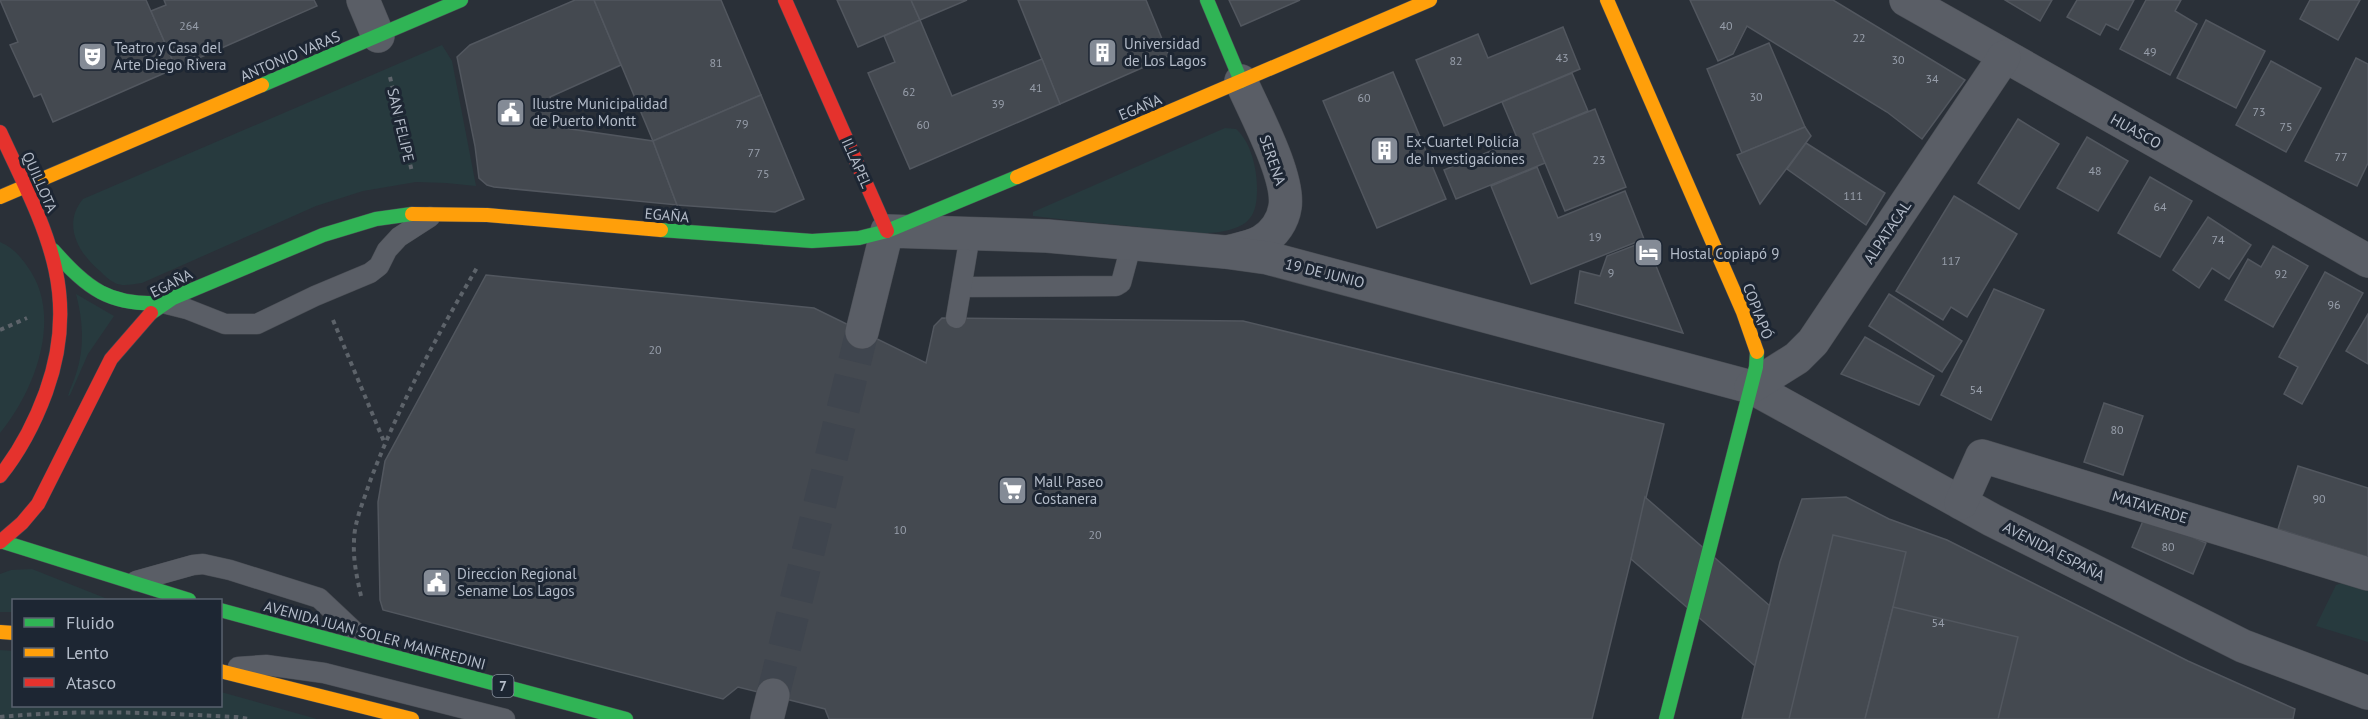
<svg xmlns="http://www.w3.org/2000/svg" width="2368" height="719" font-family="'PT Sans',sans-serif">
<rect width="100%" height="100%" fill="#2a3038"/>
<g fill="#273a3e">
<path d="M442 45 452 61 476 186 446 183 416 182 363 191 316 206 142 283C133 284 123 287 115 283 109 280 104 275 100 271 78 253 62 224 83 199Z"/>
<path d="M1225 128 1236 129C1251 142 1257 169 1257 188 1257 202 1256 217 1242 225 1213 241 1161 229 1129 226 1097 223 1065 220 1033 216V212Z"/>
<path d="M0 242C12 247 20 256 27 266 64 315 35 391 0 433Z"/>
<path d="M76 294 114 316 88 354 70 395 68 396C70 388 74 381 76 374 85 347 83 321 76 294Z"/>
<path d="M32 569 110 600H14L13 612H0V574L11 570Z"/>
<path d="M2368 574V642L2316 626 2336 585Z"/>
<path d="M0 650 13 651 14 706H220L221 692 317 719H0Z"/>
</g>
<g fill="#444950" stroke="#52575f" stroke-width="1.5">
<path d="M0 0H146L176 68 53 122 41 94 34 97 10 45 18 42Z"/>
<path d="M164 0H314L317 6 176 68 151 11 166 5Z"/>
<path d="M575 0H594L621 65 550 97 557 127 653 141 677 205 494 187 487 185 479 178 475 146 457 57 470 45Z"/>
<path d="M594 0H721L761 95 653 141Z"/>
<path d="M837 0H911L920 20 858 47Z"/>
<path d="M911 0H967L920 20Z"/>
<path d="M1018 0H1146L1169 56 1060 104Z"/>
<path d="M1229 0H1300L1241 26Z"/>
<path d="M1690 0H1833L1965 80 1922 139 1887 112 1747 26 1733 54 1718 61Z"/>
<path d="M2005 0H2052L2040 21Z"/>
<path d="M2077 0H2134L2118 30 2106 24 2100 35 2067 17Z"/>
<path d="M2146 0H2181L2175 11 2197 24 2170 75 2120 49Z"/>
<path d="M2310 0H2360L2338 40 2300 19Z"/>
<path d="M920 20 952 96 1042 59 1060 104 910 169 868 73 895 62 884 36Z"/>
<path d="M2206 20 2265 51 2236 108 2177 78Z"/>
<path d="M1563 27 1580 69 1444 126 1416 60 1478 34 1488 58Z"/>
<path d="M1769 43 1805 127 1742 153 1707 69Z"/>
<path d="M2356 58 2368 64V163L2357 186 2305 161Z"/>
<path d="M2271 61 2321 88 2286 152 2236 125Z"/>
<path d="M1393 72 1446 199 1377 228 1323 101Z"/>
<path d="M1572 73 1588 111 1533 134 1545 163 1456 199 1444 170 1518 140 1502 102Z"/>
<path d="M761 95 804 199 775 212 677 205 653 141Z"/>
<path d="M1595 109 1626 187 1565 211 1533 134Z"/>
<path d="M2018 119 2059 144 2019 209 1978 183Z"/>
<path d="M1805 127 1811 136 1760 204 1737 155Z"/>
<path d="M2087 137 2128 161 2098 211 2057 188Z"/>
<path d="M1806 143 1885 193 1866 225 1787 169Z"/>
<path d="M1537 167 1558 218 1625 191 1644 239 1531 284 1491 186Z"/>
<path d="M2150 177 2192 201 2160 257 2118 233Z"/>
<path d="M1954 196 2017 234 1967 317 1951 307 1943 320 1896 291Z"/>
<path d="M2208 217 2251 245 2229 279 2212 268 2199 288 2173 270Z"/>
<path d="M1646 241 1683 333 1575 303 1580 271 1600 276 1607 256Z"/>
<path d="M2273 246 2308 266 2273 327 2225 300 2248 259 2261 267Z"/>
<path d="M2325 272 2363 293 2302 404 2284 394 2298 367 2279 357Z"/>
<path d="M486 275 814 308 926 363 934 326 942 318 1243 321 1664 424 1592 719H829L825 709 738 687 723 699 383 610 380 600 378 502 385 461Z"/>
<path d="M1994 289 2044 310 1991 420 1941 395Z"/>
<path d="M1889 294 1962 341 1942 372 1869 326Z"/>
<path d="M2368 314V364L2346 351Z"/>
<path d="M1865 337 1934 376 1919 405 1841 374Z"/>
<path d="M2104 403 2143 416 2123 475 2084 462Z"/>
<path d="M2298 466 2368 488V557L2278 529Z"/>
<path d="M1645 497 1770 606 1755 666 1631 559Z"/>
<path d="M1846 497 1889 519 1947 540 2188 661 2295 709 2293 719H1742L1780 562 1802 499Z"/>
<path d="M2145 516 2206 543 2193 574 2132 547Z"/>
<path d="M1833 535 1906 552 1893 607 1865 719H1789Z"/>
<path d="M1893 607 2018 637 1998 719H1865Z"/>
</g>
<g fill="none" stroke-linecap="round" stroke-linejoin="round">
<path stroke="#3f454e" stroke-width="33" stroke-dasharray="33 16" stroke-linecap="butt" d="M773 695 862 332"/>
<defs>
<g id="lane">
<path d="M962 287 1116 286 1121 283 1132 242"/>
<path d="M163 303 187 309 225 324H257L315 296 370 273 379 266 387 250 399 237 430 217"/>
<path d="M956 318 970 235"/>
<path d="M136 581 193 565 203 564 230 570 319 598 369 645"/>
<path d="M238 667 266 665 324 673 505 719"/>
</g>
<g id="street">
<path d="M363 0 378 36"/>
<path d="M1906 0 2368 261"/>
<path d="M1227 252C1239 249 1252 247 1262 241 1274 234 1283 221 1285 207 1290 177 1254 111 1241 81"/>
<path d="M862 332 887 231 1047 236 1225 252 1268 258 1751 387 1992 520 2243 646 2368 693"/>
<path d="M1751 387 1797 358 1813 342 2004 57"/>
<path d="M1961 503 1982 456 2368 574"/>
<path d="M767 719 773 695"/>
</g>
<g id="fast">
<path d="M1207 0 1241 81"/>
<path d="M262 85 461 0"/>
<path d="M661 230 812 241 859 238 887 231 1017 177"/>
<path d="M53 250C88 289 109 306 163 303"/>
<path d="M151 313 173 298 323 235 376 219 412 214"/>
<path d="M0 541 189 600"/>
<path d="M220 610 626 719"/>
<path d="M1666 719 1756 367 1757 352"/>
</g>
<g id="slow">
<path d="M1607 0 1743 312 1757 352"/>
<path d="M1017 177 1430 0"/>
<path d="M0 197 262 85"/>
<path d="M412 214 487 215 661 230"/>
<path d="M0 632 14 633"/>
<path d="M220 671 412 719"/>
</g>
<g id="jam">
<path d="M785 0 887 231"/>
<path d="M0 132C42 223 83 290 46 392 35 422 20 451 0 476"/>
<path d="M0 542 22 523 38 504 111 359 151 313"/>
</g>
</defs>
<use href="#lane" stroke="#484c53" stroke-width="21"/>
<use href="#street" stroke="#484c53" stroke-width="34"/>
<use href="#fast" stroke="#484c53" stroke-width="15"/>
<use href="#slow" stroke="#484c53" stroke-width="15"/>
<use href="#jam" stroke="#484c53" stroke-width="15"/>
<g stroke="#5d636a" stroke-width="4" stroke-dasharray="4.5 4.5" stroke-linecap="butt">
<path d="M390 77 412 172"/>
<path d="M333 320 385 444"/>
<path d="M0 330 27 318"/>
<path d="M361 596C357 578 353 560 354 542 354 522 363 503 369 484 397 409 437 335 478 266"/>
<path d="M0 717C79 709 157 713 236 717L249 719"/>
</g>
<use href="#lane" stroke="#5a5e66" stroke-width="20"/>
<use href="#street" stroke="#5a5e66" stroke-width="33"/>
<use href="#fast" stroke="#30b455" stroke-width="14"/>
<use href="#slow" stroke="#ff9f0a" stroke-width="14"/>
<use href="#jam" stroke="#e5322d" stroke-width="14"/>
</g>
<defs>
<symbol id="building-square" viewBox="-11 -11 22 22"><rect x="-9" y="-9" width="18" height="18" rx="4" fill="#848b96" stroke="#1d2633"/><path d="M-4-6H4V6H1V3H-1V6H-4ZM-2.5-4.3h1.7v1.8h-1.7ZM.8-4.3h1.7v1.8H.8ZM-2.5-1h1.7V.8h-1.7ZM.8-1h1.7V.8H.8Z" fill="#fff"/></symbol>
<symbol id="theatre-square" viewBox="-11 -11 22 22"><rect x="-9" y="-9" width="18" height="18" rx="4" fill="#848b96" stroke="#1d2633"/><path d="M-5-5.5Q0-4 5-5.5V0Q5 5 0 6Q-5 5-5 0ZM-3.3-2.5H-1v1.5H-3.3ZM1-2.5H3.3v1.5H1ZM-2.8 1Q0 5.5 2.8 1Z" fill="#fff"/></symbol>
<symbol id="civic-square" viewBox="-11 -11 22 22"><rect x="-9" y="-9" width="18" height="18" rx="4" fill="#848b96" stroke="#1d2633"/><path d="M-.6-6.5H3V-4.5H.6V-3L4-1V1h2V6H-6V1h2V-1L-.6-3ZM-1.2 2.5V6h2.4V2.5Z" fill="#fff"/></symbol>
<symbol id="hotel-square" viewBox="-11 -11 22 22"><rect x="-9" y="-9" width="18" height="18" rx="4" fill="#848b96" stroke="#1d2633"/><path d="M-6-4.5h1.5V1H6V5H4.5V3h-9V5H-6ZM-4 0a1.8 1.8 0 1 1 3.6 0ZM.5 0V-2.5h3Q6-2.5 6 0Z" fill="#fff"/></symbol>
<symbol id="supermarket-square" viewBox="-11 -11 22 22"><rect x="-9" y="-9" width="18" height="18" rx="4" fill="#848b96" stroke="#1d2633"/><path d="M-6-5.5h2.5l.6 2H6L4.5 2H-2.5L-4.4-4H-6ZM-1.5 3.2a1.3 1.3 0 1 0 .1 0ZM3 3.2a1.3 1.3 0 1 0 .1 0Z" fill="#fff"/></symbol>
</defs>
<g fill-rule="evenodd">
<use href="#building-square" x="1086" y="36" width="33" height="33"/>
<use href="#theatre-square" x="76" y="40" width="33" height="33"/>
<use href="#civic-square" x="494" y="96" width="33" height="33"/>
<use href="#building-square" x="1368" y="134" width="33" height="33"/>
<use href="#hotel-square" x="1632" y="236" width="33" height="33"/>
<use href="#supermarket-square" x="996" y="474" width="33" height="33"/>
<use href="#civic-square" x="420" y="566" width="33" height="33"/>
</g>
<g text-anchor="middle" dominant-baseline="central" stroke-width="6" stroke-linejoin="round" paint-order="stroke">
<g font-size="12" fill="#989fab">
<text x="189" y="25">264</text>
<text x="1726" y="25">40</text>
<text x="1859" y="37">22</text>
<text x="2150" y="51">49</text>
<text x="1562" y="57">43</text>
<text x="1898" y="59">30</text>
<text x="1456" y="60">82</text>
<text x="716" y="62">81</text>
<text x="1932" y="78">34</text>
<text x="1036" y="87">41</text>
<text x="909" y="91">62</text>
<text x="1756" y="96">30</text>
<text x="1364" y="97">60</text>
<text x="998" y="103">39</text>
<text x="2259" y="111">73</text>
<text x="742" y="123">79</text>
<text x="923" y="124">60</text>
<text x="2286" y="126">75</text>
<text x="754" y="152">77</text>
<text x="2341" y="156">77</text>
<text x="1599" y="159">23</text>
<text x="2095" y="170">48</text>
<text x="763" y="173">75</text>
<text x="1853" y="195">111</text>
<text x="2160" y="206">64</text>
<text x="1595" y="236">19</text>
<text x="2218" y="239">74</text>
<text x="1951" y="260">117</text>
<text x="1611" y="272">9</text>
<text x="2281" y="273">92</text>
<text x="2334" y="304">96</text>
<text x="655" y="349">20</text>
<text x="1976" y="389">54</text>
<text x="2117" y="429">80</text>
<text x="2319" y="498">90</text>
<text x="900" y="529">10</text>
<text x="1095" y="534">20</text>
<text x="2168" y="546">80</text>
<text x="1938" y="622">54</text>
</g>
<rect fill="#1d2633" stroke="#878f9c" stroke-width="1.5" x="492.5" y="675" width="21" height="22" rx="4.5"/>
<g font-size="14" font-weight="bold" fill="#b4bcc9">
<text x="503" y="686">7</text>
</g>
<g font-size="15" fill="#b4bcc9" stroke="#1d2633" text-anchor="start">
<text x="1124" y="43">Universidad<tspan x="1124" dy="17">de Los Lagos</tspan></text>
<text x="114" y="47">Teatro y Casa del<tspan x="114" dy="17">Arte Diego Rivera</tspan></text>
<text x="532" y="103">Ilustre Municipalidad<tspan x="532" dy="17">de Puerto Montt</tspan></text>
<text x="1406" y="141">Ex-Cuartel Policía<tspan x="1406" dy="17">de Investigaciones</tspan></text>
<text x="1670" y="253">Hostal Copiapó 9</text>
<text x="1034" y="481">Mall Paseo<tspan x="1034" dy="17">Costanera</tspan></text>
<text x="457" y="573">Direccion Regional<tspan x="457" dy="17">Sename Los Lagos</tspan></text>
</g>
<g font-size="15" fill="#b4bcc9" stroke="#1d2633">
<text transform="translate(290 56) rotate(-23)">ANTONIO VARAS</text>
<text transform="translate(1140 107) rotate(-23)">EGAÑA</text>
<text transform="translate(401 125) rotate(77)">SAN FELIPE</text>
<text transform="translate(2136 131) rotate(29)">HUASCO</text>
<text transform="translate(1273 160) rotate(71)">SERENA</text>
<text transform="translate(857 163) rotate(66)">ILLAPEL</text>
<text transform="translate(40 182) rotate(66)">QUILLOTA</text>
<text transform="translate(667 215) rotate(5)">EGAÑA</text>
<text transform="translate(1887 232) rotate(-56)">ALPATACAL</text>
<text transform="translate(1325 273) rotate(14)">19 DE JUNIO</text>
<text transform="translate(171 283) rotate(-27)">EGAÑA</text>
<text transform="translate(1758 311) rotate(69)">COPIAPÓ</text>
<text transform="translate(2150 507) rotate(17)">MATAVERDE</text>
<text transform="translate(2054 551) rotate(27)">AVENIDA ESPAÑA</text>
<text transform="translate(375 635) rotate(15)">AVENIDA JUAN SOLER MANFREDINI</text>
</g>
</g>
<rect x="12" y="599" width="210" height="108" fill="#1d2633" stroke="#59626f" stroke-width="1.5"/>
<rect x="24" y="618" width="30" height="9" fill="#30b455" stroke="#59626f" stroke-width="1.5"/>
<text x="66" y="629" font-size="18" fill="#b4bcc9">Fluido</text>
<rect x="24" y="648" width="30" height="9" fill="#ff9f0a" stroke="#59626f" stroke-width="1.5"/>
<text x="66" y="659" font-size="18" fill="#b4bcc9">Lento</text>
<rect x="24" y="678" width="30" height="9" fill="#e5322d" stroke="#59626f" stroke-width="1.5"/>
<text x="66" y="689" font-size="18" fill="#b4bcc9">Atasco</text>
</svg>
